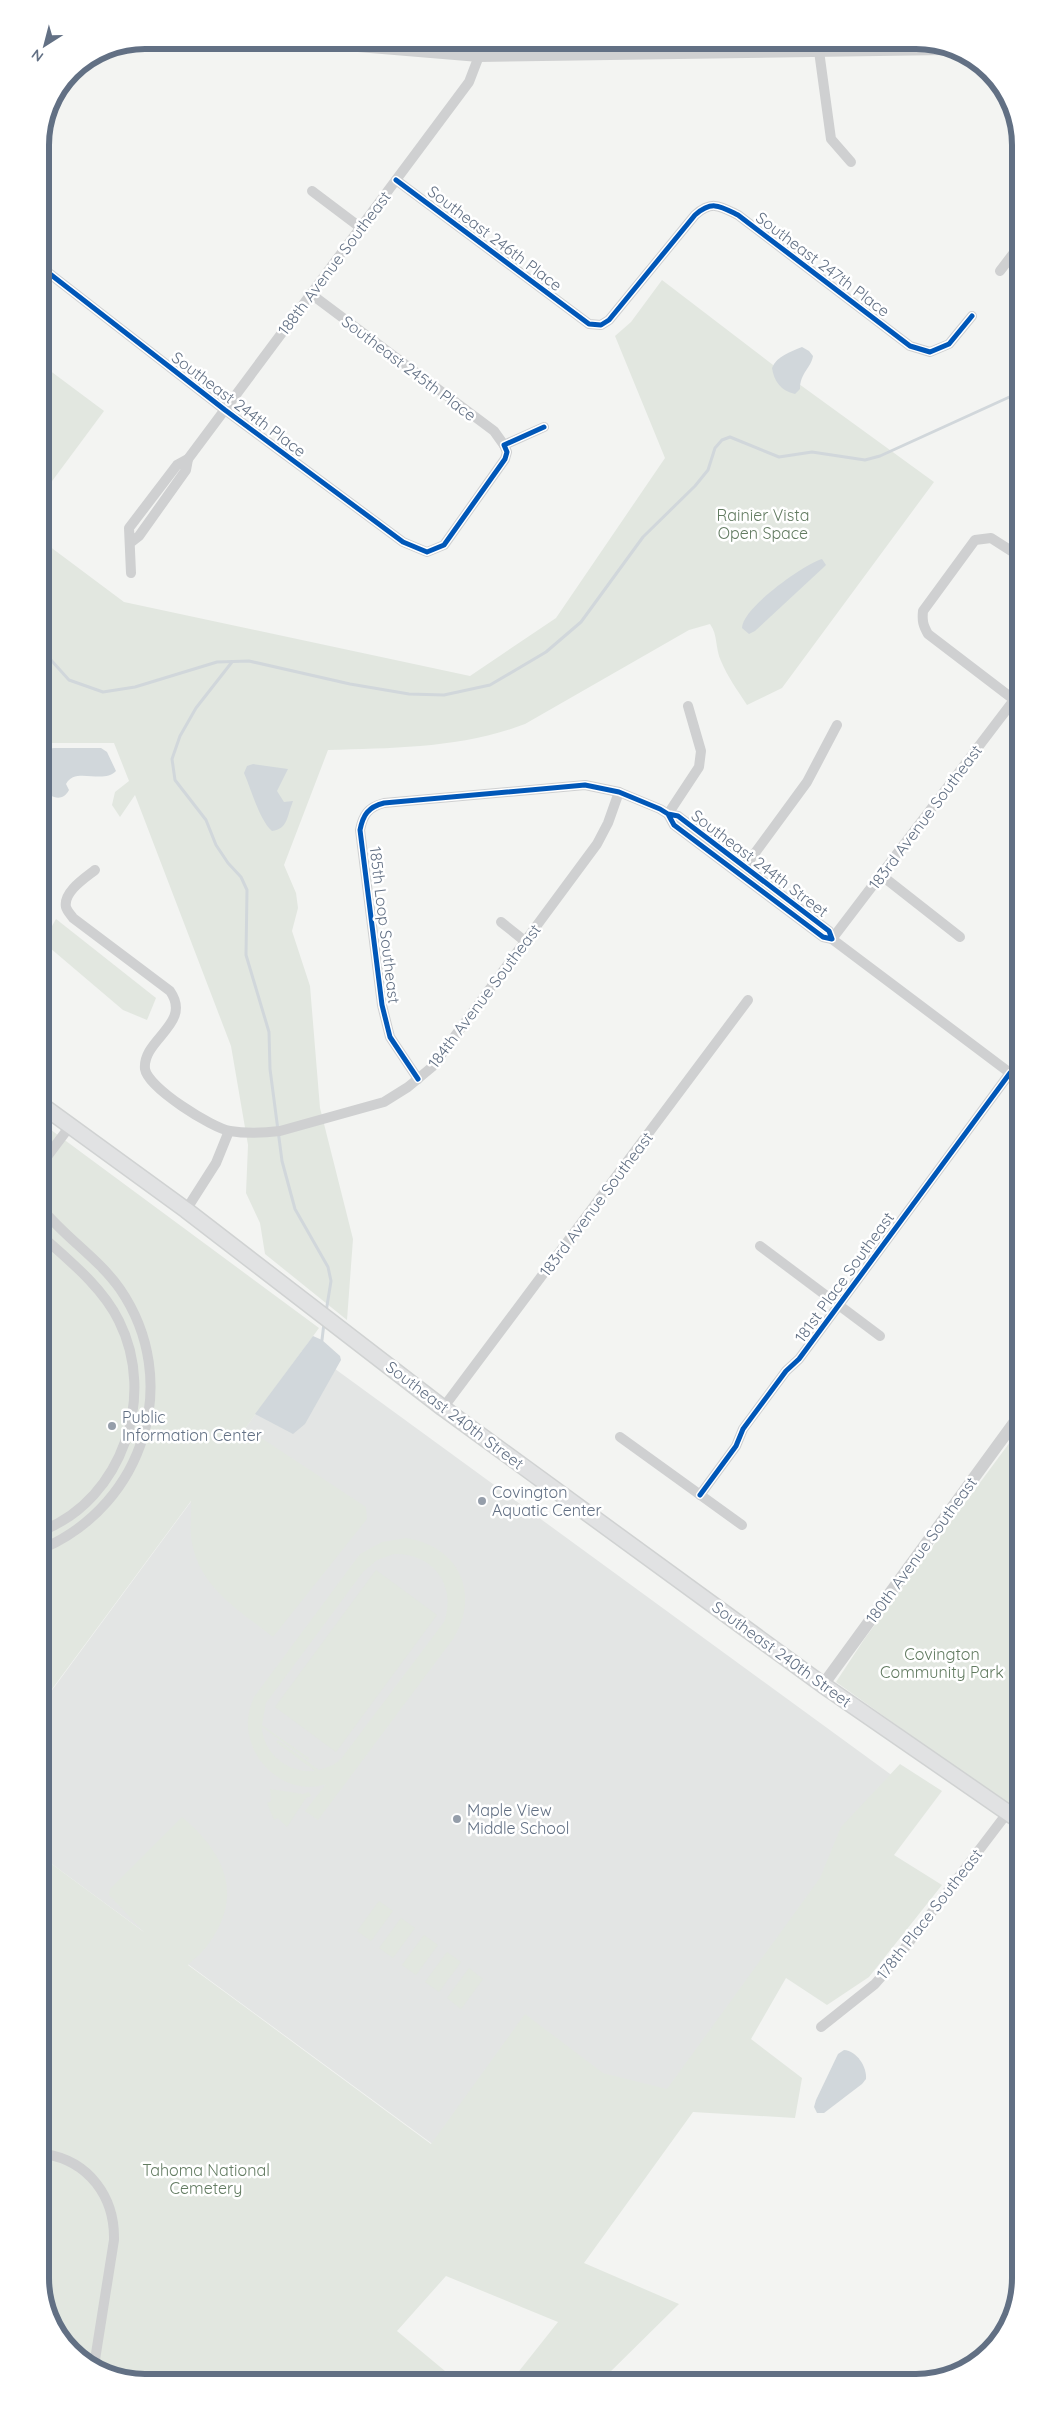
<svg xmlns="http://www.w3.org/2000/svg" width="1061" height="2423" font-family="Quicksand,sans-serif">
<rect width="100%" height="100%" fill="#f3f4f2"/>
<path fill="#e3e5e4" d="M305 1347 897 1779 567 2243 45 1859 44 1701Z"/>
<g fill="#e2e7e0" fill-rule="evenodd">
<path d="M662 280 777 368 934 482 782 688 747 705C738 691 727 676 721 661 715 648 718 635 710 624L689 630 525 724C462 748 395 748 328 750L284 865 296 893 298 908 292 931 310 986 320 1108 353 1239 347 1320 265 1254 260 1223 246 1193 248 1145 231 1046 135 795 120 817 112 805 115 792 129 781 114 743H42L41 540 124 602 470 676 556 618 665 458 615 336 631 322Z"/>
<path d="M41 364 104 411 41 496Z"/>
<path d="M56 919 156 998 147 1020 123 1010 43 942Z"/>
<path d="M43 1124 319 1328 244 1430H249L366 1507 367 1519 273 1637C240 1611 200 1588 192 1543 189 1529 192 1515 191 1501L44 1700Z"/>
<path d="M1019 1430 1020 1813 836 1682 865 1638Z"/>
<path d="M406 1538C459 1546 481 1594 453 1639L318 1820 305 1811 326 1784C292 1796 255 1769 249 1734 246 1721 249 1709 254 1697L360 1554 382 1542ZM394 1554C433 1553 457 1585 444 1622L341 1759 333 1765 319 1770 278 1740 276 1742 315 1771C289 1774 263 1754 262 1727L308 1760 309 1758 262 1725 266 1703 363 1572 377 1560Z"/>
<path d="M376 1570 437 1615 336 1752 275 1707Z"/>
<path d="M900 1764 942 1791 894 1855 942 1885 869 1977 827 2005 786 1978 751 2039 802 2078 795 2118 693 2112 584 2263 679 2304 602 2380H512L558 2322 446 2276 397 2331 457 2381 138 2383 81 2361 46 2312 45 1859 144 1932 109 1895 110 1889 182 1817C225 1853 245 1896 207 1946 202 1953 194 1959 188 1965L431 2144 525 2014 603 2073 667 2089 820 1878 841 1827Z"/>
<path d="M270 1789 303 1794 309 1792 311 1796 306 1798 287 1827 278 1818 274 1820 267 1803 271 1801Z"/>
<path d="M379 1901 393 1911 371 1941 357 1931Z"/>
<path d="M401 1918 415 1928 393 1958 379 1948Z"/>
<path d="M424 1935 438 1945 416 1975 402 1965Z"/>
<path d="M447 1952 461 1962 439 1992 425 1982Z"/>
<path d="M469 1968 483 1979 461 2009 447 1998Z"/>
</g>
<g fill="#d1d7db">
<path d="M802 347 809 351 813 356C811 368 800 373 800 389L795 394C781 391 774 381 772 368 777 356 790 352 802 347Z"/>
<path d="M822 559 826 565 824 567 755 631 749 634 742 628C742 608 803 565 822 559Z"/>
<path d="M54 748H101L107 752 116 771C103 785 75 766 66 784L69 790C62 803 51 797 42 790V750Z"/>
<path d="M253 764 288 769 277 791 284 802 293 801 292 804C287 816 288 829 272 831 260 821 251 789 244 773L247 766Z"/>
<path d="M313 1336 322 1340 340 1356 341 1360 305 1424 293 1434 255 1414Z"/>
<path d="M844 2050C857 2051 867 2067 866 2079L862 2084 824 2113H817L814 2107 816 2100 838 2054Z"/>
</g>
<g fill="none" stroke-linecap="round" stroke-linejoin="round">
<g stroke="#d1d7db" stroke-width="3">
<path d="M41 649 69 680 103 692 135 687 217 662 249 661 350 684 409 694 444 695 490 685 546 652 581 622 643 537 695 486 708 470 715 448 722 440 730 437 779 457 812 452 865 460 880 456 1016 394"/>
<path d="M232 662 196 708 180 736 172 759 175 780 206 820 216 845 228 863 241 877 247 890 246 955 269 1032 270 1069 282 1161 295 1209 328 1267 331 1281 326 1312"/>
<path d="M322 1340 324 1323"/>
</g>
<defs>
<path id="secondary" d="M43 1106 186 1210 443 1408 823 1685 1020 1821"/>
</defs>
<use href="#secondary" stroke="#d0d2d2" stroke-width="18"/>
<g stroke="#cfd0d1" stroke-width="10">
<path d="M819 51 831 139 851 162"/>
<path d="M396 180 589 324 601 325 609 320 695 215C712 200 720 206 738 215L910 346 930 352 949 344 972 316"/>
<path d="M312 191 361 228"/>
<path d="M41 267 225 410 403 542 427 552 444 545 505 459 507 452 504 445 544 427"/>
<path d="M1000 271 1016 250"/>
<path d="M311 294 494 431 504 445"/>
<path d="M188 459 469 82 479 56 491 40"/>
<path d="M130 543 139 536 186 470 188 459 177 465 129 528 131 573"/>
<path d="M1016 554 991 538 975 540 923 611C922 621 923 625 928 634L1017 702"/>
<path d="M1017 696 832 939 1018 1079"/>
<path d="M668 814 699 767 701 751 688 706"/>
<path d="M95 870C85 878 63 892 66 907 67 911 71 915 73 918L170 991C193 1024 142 1039 145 1069 148 1088 212 1128 230 1131 247 1134 264 1133 280 1131L384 1102 408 1087 432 1067 597 844 608 823 619 792"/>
<path d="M741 872 807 782 837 725"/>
<path d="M881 875 960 937"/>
<path d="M501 922 526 942"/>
<path d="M418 1079 390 1037 382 1005 360 830C363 815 368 807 384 803L585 785 619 792 660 809 668 814 678 816 829 931 832 939 823 937 674 825 668 814"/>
<path d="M43 1126 52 1113"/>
<path d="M43 1162 70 1126"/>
<path d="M43 1210C66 1238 99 1259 120 1289 183 1381 144 1504 44 1548"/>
<path d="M186 1210 216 1163 229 1131"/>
<path d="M43 1237C70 1261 103 1288 119 1321 157 1397 122 1498 44 1530"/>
<path d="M760 1246 880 1336"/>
<path d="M443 1408 748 1000"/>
<path d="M620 1437 742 1525"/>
<path d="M700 1495 736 1446 743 1429 786 1371 799 1359 1010 1073"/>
<path d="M821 2027 875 1984 894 1962 1008 1812"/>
<path d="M45 2154C89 2161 115 2197 114 2240L94 2366"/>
</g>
<g stroke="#cfd0d1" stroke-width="12">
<path d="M286 40 479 56 946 49"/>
<path d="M823 1685 1019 1416"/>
</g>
<use href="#secondary" stroke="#e1e2e3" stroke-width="15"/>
<defs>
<g id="cycleway">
<path d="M396 180 589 324 601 325 609 320 695 215C712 200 720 206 738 215L910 346 930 352 949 344 972 316"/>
<path d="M41 267 225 410 403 542 427 552 444 545 505 459 507 452 504 445 544 427"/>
<path d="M418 1079 390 1037 382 1005 360 830C363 815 368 807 384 803L585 785 619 792 660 809 668 814 678 816 829 931 832 939 823 937 674 825 668 814"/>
<path d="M700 1495 736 1446 743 1429 786 1371 799 1359 1010 1073"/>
</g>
</defs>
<use href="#cycleway" stroke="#fff" stroke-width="8"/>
<use href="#cycleway" stroke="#0057b8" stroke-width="5"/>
</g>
<g fill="#959eaa" stroke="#fff" stroke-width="2">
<circle cx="112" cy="1426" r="5"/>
<circle cx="482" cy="1501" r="5"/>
<circle cx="457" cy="1819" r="5"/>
</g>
<g text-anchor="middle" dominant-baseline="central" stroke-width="5" stroke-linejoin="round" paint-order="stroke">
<g font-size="16" fill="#627084" stroke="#fff">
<text transform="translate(495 238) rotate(37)">Southeast 246th Place</text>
<text transform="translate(334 263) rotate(-53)">188th Avenue Southeast</text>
<text transform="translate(823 264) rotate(37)">Southeast 247th Place</text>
<text transform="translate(409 368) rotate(37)">Southeast 245th Place</text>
<text transform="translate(239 404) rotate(37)">Southeast 244th Place</text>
<text transform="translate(925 817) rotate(-53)">183rd Avenue Southeast</text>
<text transform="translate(760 863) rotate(37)">Southeast 244th Street</text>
<text transform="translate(385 925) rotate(83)">185th Loop Southeast</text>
<text transform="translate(484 996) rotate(-53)">184th Avenue Southeast</text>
<text transform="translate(596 1204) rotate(-53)">183rd Avenue Southeast</text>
<text transform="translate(844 1277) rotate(-54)">181st Place Southeast</text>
<text transform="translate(455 1415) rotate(37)">Southeast 240th Street</text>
<text transform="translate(921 1550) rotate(-54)">180th Avenue Southeast</text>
<text transform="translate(782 1654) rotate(36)">Southeast 240th Street</text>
<text transform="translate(929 1914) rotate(-52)">178th Place Southeast</text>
</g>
<g font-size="16" fill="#627b61" stroke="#fff">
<text x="763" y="515">Rainier Vista<tspan x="763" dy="18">Open Space</tspan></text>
<text x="942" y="1654">Covington<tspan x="942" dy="18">Community Park</tspan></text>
<text x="206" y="2170">Tahoma National<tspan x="206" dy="18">Cemetery</tspan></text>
</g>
<g font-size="16" fill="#627084" stroke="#fff" text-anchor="start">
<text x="122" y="1417">Public<tspan x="122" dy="18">Information Center</tspan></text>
<text x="492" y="1492">Covington<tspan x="492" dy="18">Aquatic Center</tspan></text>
<text x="467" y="1810">Maple View<tspan x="467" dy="18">Middle School</tspan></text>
</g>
</g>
<path d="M0 0H1061V2423H0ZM145 49H916A96 96 0 0 1 1012 145V2278A96 96 0 0 1 916 2374H145A96 96 0 0 1 49 2278V145A96 96 0 0 1 145 49Z" fill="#fff" fill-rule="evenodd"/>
<path fill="none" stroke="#627084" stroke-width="6" d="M145 49H916A96 96 0 0 1 1012 145V2278A96 96 0 0 1 916 2374H145A96 96 0 0 1 49 2278V145A96 96 0 0 1 145 49Z"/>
<g transform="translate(45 45) rotate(216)" stroke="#ffffff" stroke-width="4" paint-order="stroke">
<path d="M0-4L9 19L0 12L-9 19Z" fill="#627084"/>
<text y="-8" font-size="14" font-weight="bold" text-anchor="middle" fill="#627084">N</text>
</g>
</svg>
